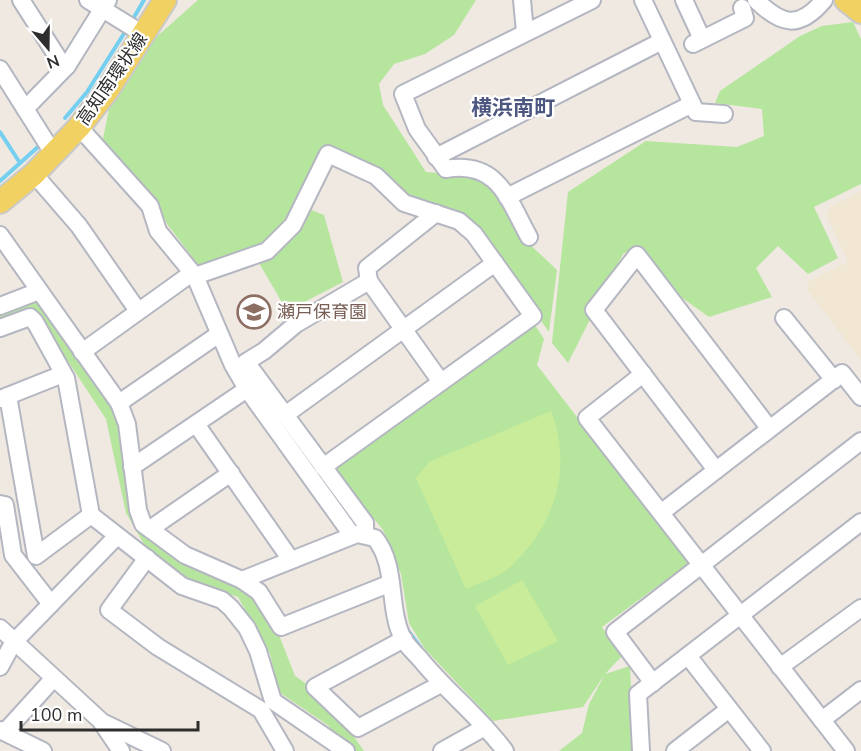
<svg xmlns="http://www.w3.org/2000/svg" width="861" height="751" font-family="'Nunito Sans','Noto Sans JP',sans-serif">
<rect width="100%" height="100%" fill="#efe9e1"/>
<path fill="#f0e6d1" d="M861 192V360L807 289 809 281 848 262 827 216 830 207Z"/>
<g fill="#b6e59e">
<path d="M198 0H476L454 35 425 54 394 64 379 84 383 105 426 172 464 175 484 180 497 194 522 237 557 270 549 332 477 232 405 200 326 150 292 224 266 249 200 267 167 224 155 199 103 139 111 98 154 39Z"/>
<path d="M853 22 861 39V184L814 207 838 258 808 274 778 246 756 268 772 297 709 317 681 297 636 246 623 254 568 363 552 343 568 192 646 141 737 147 764 136 762 109 715 103 720 91 800 36 822 26Z"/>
<path d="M304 207 324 215 343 282 287 311 256 258Z"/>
<path d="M28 297 53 309 103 373 152 531 245 577 272 617 295 676 327 698 364 751H337L329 726 279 692 270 654 238 597 190 582 145 546 126 513 106 419 41 320 0 327V308Z"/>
<path d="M535 325 544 339 537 365 689 563 602 627 622 656 605 674 630 666 634 751H559L582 733 589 704 605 674 583 707 493 721 425 649 409 623 401 574 383 530 333 468Z"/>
</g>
<g fill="#c9ec9a">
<path d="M551 411C571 463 558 516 521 556 516 561 510 568 504 572 493 579 479 583 466 589L416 478 429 462Z"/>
<path d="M522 580 558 641 508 665 475 606Z"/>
</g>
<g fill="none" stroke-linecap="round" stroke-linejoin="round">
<g stroke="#75cff0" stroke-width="4">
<path d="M133 19 144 0"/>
<path d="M65 118 87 92 125 32"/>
<path d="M0 132 20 163"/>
<path d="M0 181 39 146"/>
<path d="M409 632 421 648"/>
</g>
<defs>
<g id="minor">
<path d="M21 0 60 61 67 66"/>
<path d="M88 0 143 34"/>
<path d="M522 0 525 32"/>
<path d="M643 0 696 112 724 114"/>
<path d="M684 0 702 39"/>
<path d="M756 0C781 25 799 30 824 0"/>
<path d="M693 44 745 18 742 8"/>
<path d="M0 69 53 153"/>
<path d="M25 109 67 66 108 0"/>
<path d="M79 127 150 206 158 231 195 276 233 365 247 389 352 535"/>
<path d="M436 157 662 41"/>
<path d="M34 174 79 226 138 311"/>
<path d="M507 197 692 104"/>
<path d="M0 235 119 403 127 424 138 510 143 524 185 555 242 580 357 534 375 538C398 567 387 607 403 639 407 646 415 653 421 660 447 692 480 717 505 751"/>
<path d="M529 237C508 199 498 160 446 169L417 129 403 94 592 0"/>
<path d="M195 276 267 251 293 225 328 154 376 176 404 203 459 221 474 234 533 316 323 467"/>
<path d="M369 281 367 268 436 213"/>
<path d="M0 306 39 291"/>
<path d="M784 318 834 380"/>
<path d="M0 328 30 317 35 322 66 378 91 515 182 586 222 600 231 608 247 628 258 651 273 701 346 751"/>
<path d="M82 352 192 273"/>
<path d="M643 374 587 418 846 751"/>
<path d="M8 396 36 556 91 515"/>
<path d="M0 399 63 374"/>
<path d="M119 403 219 334"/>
<path d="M285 415 495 263"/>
<path d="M196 424 291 560"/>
<path d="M132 467 247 389"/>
<path d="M716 470 594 310 637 255 769 428"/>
<path d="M0 504 5 505 13 555 51 604"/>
<path d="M662 512 842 373 861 397"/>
<path d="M150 529 231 473"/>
<path d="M365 535V523L246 362 264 351 296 324 369 281 441 382"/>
<path d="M147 558 109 610 158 647 261 710 285 751"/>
<path d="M242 580 259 592 281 627 391 583"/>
<path d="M0 628 102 722 162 751"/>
<path d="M404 639 315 687 358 728 441 684"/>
<path d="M688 656 762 751"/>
<path d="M0 667 13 643 117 536"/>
<path d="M780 667 861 608"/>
<path d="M653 683 615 632 861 441"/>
<path d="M822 720 861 690"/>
<path d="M102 723 121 751"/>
<path d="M0 730 43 751"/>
<path d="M5 732 53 679"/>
<path d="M442 751 485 727"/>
<path d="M641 751 638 694 861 522"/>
<path d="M675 751 729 709"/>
</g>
<g id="major">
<path d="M846 0 861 12"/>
<path d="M0 202 34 174 79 127 107 91 165 0"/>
</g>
</defs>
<use href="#minor" stroke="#b4b7c1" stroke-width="20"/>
<use href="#major" stroke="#c9c9c9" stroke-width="26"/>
<use href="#minor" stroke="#fff" stroke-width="16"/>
<use href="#major" stroke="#f2d163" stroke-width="22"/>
</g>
<defs>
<symbol id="school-ring" viewBox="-11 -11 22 22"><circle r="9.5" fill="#fff" stroke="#8d6e63" stroke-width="1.5"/><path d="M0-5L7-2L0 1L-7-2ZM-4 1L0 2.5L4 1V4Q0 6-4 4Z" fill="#8d6e63"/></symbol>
</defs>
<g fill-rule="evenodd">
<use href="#school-ring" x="235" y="293" width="38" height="38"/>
</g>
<g text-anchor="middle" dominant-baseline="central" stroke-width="4.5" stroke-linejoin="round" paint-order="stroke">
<g font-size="18" fill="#2e2e2e" stroke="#fff">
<text transform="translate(112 79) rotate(-55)">高知南環状線</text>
</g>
<g font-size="18" fill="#785e54" stroke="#fff" text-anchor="start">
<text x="277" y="312">瀬戸保育園</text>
</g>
<g font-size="21" font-weight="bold" fill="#4d5680" stroke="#fff">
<text x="513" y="108">横浜南町</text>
</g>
</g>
<g transform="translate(48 48) rotate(160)" stroke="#ffffff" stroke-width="4.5" paint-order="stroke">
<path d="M0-4.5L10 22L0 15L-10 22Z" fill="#2e2e2e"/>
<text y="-9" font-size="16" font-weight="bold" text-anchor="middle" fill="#2e2e2e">N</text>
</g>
<path d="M21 721v9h177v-9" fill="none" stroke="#2e2e2e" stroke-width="3"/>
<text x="30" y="721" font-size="18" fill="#2e2e2e" stroke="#ffffff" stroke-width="4.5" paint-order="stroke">100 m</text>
</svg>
